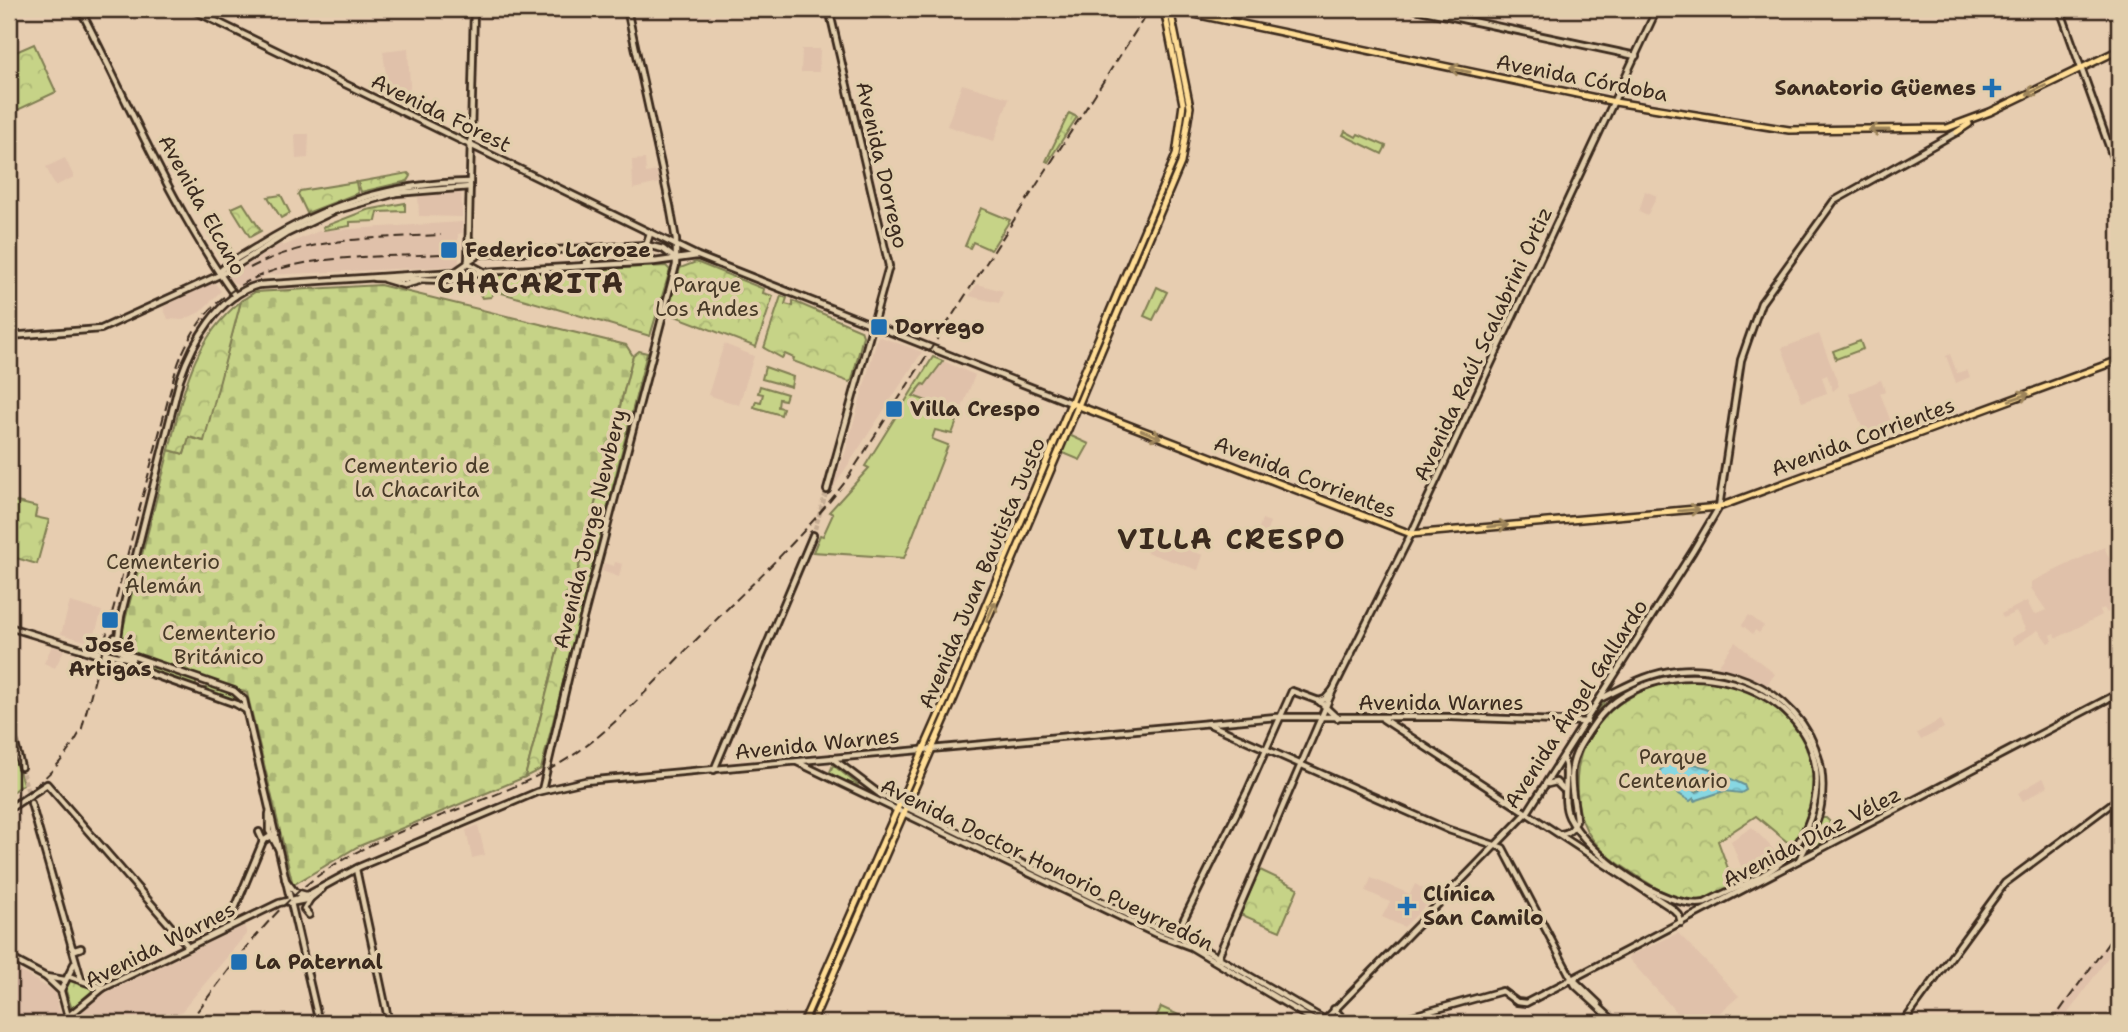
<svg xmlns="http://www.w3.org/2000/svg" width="2128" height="1032" font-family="'Shantell Sans',sans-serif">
<defs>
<pattern id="cemetery-stones" width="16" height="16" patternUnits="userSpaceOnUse" patternTransform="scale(1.75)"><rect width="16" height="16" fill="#c6d387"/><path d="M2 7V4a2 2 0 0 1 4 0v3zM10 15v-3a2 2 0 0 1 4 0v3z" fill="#abb574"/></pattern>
<pattern id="park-crowns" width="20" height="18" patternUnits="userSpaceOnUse" patternTransform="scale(1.75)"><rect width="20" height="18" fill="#c6d387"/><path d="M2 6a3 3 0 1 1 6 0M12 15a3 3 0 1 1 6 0" fill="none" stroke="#abb574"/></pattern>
<pattern id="water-ripples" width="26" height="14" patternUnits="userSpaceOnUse" patternTransform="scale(1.75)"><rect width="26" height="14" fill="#87d7e2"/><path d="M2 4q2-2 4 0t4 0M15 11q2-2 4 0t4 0" fill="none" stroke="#75b9c1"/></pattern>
</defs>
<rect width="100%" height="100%" fill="#e7cdb0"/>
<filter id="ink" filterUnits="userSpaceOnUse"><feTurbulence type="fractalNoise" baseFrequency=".0143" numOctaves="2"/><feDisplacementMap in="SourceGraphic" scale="14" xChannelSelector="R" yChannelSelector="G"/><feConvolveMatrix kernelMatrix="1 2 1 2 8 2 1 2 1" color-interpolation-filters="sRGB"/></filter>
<g filter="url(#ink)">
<g fill="#e0c1aa">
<path d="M408 48 410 87 402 105 377 93 386 75 383 51Z"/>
<path d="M802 49H820L819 72H801Z"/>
<path d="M962 84 1009 98 994 141 947 126Z"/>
<path d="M309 134 308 158 296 159 295 134Z"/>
<path d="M65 158 74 177 55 186 46 167Z"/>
<path d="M645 159 646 173 657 171 659 183 633 189 632 160Z"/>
<path d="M461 190 462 217 419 216 418 193Z"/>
<path d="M1645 191 1657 196 1647 216 1639 212Z"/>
<path d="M462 222V233L458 234 459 266 268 275 239 287 227 277 281 244 283 246 319 231Z"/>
<path d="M214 282 221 291 200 312 183 320 168 319 163 307Z"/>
<path d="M977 284 1003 291 999 303 969 296Z"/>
<path d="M1819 334 1839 386 1833 391 1827 375 1822 377 1827 393 1802 402 1782 348Z"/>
<path d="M878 336 922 352 831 491 845 453Z"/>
<path d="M724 344 754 356 739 405 708 395Z"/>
<path d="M1950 354 1957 373 1967 370 1970 377 1956 383 1946 356Z"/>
<path d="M943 361 975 375 960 413 913 396 923 384 926 385Z"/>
<path d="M1881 380 1885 391 1880 393 1896 435 1869 445 1849 394Z"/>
<path d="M1262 519 1270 522 1263 543 1255 540Z"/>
<path d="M1152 537 1203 555 1198 570 1146 552Z"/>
<path d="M2104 547 2119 579V607L2107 613 2104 608 2100 610 2102 615 2057 638 2054 633 2051 635 2053 641 2048 643 2038 630 2015 645 2011 638 2026 630 2016 612 2003 618 2001 614 2027 601 2034 615 2046 610 2031 588V582Z"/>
<path d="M615 562 622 564 619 577 602 571 604 563 614 566Z"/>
<path d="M70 602 102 611 92 643 61 634Z"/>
<path d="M1749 615 1764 626 1759 633 1755 630 1753 634 1742 625Z"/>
<path d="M1735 642 1775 674 1766 686 1748 675 1717 667Z"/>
<path d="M52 646 64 650 55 668 44 663Z"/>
<path d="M1940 720 1944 728 1921 740 1917 733Z"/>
<path d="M2043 778 2048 786 2023 801 2018 793Z"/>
<path d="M478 825 485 855 472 858 466 830Z"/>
<path d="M1752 827 1778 854 1776 859 1749 876 1743 871 1731 841Z"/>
<path d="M1371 878 1410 894 1415 884 1436 896 1404 927 1382 917 1390 902 1366 891Z"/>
<path d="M244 926 247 933 172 1023H68L98 997Z"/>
<path d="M2119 926V942L2061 1023H2049Z"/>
<path d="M1678 933 1739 996 1708 1023H1686L1629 959V956Z"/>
<path d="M15 968 55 992 60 1012 47 1023H9V971Z"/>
</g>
<g fill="#c6d387" stroke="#807e52" stroke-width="2">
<path d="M981 208 1010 220 991 250 973 242 970 248 965 246Z"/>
<path d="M1157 287 1167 292 1153 320 1144 316Z"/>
<path d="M1860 341 1863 349 1836 359 1833 351Z"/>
<path d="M933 357 943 361 925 385 923 384 913 396 960 413 952 434 935 430 932 439 948 445 904 558 813 552 820 535 823 536 833 514 829 512 869 468 865 466Z"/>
<path d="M765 367 793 377 791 387 762 379Z"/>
<path d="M760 386 787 394 785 400 779 399 778 407 783 408 781 415 754 407 756 401 761 402 763 394 758 393Z"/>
<path d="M1069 435 1089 444 1080 460 1061 452Z"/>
<path d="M9 756 15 757 23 784 9 794Z"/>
<path d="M1161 1007 1183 1017 1180 1023 1154 1022Z"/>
</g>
<path fill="url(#cemetery-stones)" stroke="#807e52" stroke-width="2" d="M380 285 626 345 633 356 525 777 357 847 293 885 247 693 122 649 119 644 169 450 184 454 189 437 203 441 241 301 255 292Z"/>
<g fill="url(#park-crowns)" stroke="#807e52" stroke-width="2">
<path d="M34 44 56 92 9 114V55Z"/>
<path d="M1069 113 1077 117 1048 162 1046 161Z"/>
<path d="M1345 131 1356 137 1358 134 1386 146 1382 154 1343 135Z"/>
<path d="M408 173 411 176 408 181 361 192 358 182Z"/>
<path d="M356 182 358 193 307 213 298 194 300 191Z"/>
<path d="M281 195 290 213 281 218 268 197Z"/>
<path d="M243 203 261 231 250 237 232 208Z"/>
<path d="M405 203V211L378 212 376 221 350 222V226L324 230 323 227 367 210Z"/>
<path d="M210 217 231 249 221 255 203 220Z"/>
<path d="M696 262 764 289 763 293 773 296 756 347 675 316 677 310 669 308 680 268Z"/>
<path d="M666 266 670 270 650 336 495 291 491 297 482 298 476 286 483 277 493 274Z"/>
<path d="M781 296 787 298 785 304 793 306V301L861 330 863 336 852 380 849 382 793 361 794 358 785 354 782 358 764 348Z"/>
<path d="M241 301 204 441 189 437 184 454 169 450C184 391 191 342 241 301Z"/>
<path d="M639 351 647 353 541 769 525 777 633 356Z"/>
<path d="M9 500 37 507 35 517 49 520 37 564 9 556Z"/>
<path d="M148 664 196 680V685L194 687 146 671Z"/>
<path d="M1691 679C1784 682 1850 760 1792 846L1756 816 1718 841 1734 885C1724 890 1711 901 1700 902 1677 903 1661 891 1642 879 1623 867 1601 854 1589 834 1579 818 1576 797 1577 778 1580 717 1636 684 1691 679Z"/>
<path d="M209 685 237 695 239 699 236 701 206 692 205 688Z"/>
<path d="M1603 703 1608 704C1586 727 1569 753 1570 786 1570 797 1574 809 1573 819 1547 779 1583 735 1603 703Z"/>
<path d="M833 765 858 785 857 786 829 774Z"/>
<path d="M1816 809C1818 829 1803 853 1785 862L1806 833Z"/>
<path d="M1821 818H1826L1841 832 1807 851Z"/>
<path d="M1260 870 1298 888 1280 931 1240 914Z"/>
<path d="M71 978 90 986 92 991 72 1009 64 985Z"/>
</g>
<path fill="url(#water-ripples)" stroke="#699294" stroke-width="2" fill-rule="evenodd" d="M1680 760 1708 768 1744 785 1746 790 1741 793 1724 791 1694 801V798L1690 801 1679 794 1669 779 1660 788 1656 787C1652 773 1667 761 1680 760ZM1709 778H1716L1718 782 1696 792 1693 790V787Z"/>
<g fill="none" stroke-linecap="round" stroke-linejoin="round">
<g stroke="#c5ac93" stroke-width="4.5" stroke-dasharray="4.5 2" stroke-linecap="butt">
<path d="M813 535 827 490"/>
<path d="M21 767 31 803"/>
</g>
<defs>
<g id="secondary">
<path d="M80 9C130 105 172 208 235 296"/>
<path d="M191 9 698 256 1071 403"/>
<path d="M1415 9 1636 56"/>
<path d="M2060 9 2119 174"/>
<path d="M2117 9 2119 16"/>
<path d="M650 234 644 252 653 261"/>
<path d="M470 240 473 249 480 254"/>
<path d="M468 261 480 254 646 245 663 249 676 259"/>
<path d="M468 263 474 9"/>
<path d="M468 263 484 272 654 262 697 256"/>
<path d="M585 263H589L588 247"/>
<path d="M219 272C230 261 247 253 260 245 326 204 392 183 470 182"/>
<path d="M374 278 445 280 483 272"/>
<path d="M384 279 404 285 419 281"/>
<path d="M9 336 101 329 226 272 286 234 334 211 396 193 470 187"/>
<path d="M827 490 889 266 829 9"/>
<path d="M9 627 78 648 236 704 246 710"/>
<path d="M86 649 132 659"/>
<path d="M102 653 111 646 115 637"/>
<path d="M1602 698C1627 686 1648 673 1677 670 1756 662 1834 721 1821 805 1818 824 1808 843 1799 860"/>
<path d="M1319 701 1325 699 1333 690 1415 526 1657 9"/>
<path d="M1383 719 1673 909 1679 915 1681 923"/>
<path d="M9 721 21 767"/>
<path d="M1209 724 1449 830 1503 848 1575 985 1616 1023"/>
<path d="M832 758 881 795 1160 930 1190 941 1330 1023"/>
<path d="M797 762 1156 934 1191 947 1318 1023"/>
<path d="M714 770 813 535"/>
<path d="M1548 784 1556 782 1563 789"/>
<path d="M542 790 574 653 676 265V240L670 206 627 9"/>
<path d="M31 803 81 979"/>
<path d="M9 809 47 784 188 946"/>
<path d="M269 814V831L278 848"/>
<path d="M259 832 263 841"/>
<path d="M1560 834C1569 834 1574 828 1576 820 1575 802 1569 786 1572 768 1574 753 1582 742 1590 730 1649 633 1835 678 1815 799 1811 823 1799 847 1780 863 1760 880 1729 890 1705 903 1664 911 1587 853 1569 817 1560 798 1571 774 1563 759"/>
<path d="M356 869 389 1023"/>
<path d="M285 879 295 892 306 895"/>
<path d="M290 903 310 899 322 889"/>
<path d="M309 915 304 909 310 899"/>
<path d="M232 925 231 918 263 841 276 833"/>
<path d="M1175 937 1247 792 1292 691 1319 701 1337 718"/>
<path d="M71 947 75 950 81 948"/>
<path d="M1217 959 1333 690"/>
<path d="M14 960 46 977 65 980"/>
<path d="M68 976 103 988"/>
<path d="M46 977 61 991 68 1017"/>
<path d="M1575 981 1599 1004"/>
<path d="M61 990 74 964"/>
<path d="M1334 1009 1347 1023"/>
<path d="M60 1023 103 988 279 903 304 897 359 867 537 792 585 781 1276 717H1449L1587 722"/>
<path d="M319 1023 244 700 234 691 121 652 117 645 121 616 180 379C193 342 218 296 258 285L455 272 468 263"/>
<path d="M1322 1023 1527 813 1693 551 1719 507 1741 360 1761 303 1834 201 1957 132"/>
<path d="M1387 1023 1502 991 1517 1002 1526 1003 2119 693"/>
<path d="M1903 1023 2005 883 2119 798"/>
</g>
<g id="primary">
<path d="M1171 9 1615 102 1789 130 1947 128 1990 112 2119 50"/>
<path d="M1957 132 1969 124"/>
<path d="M1071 403 1411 534 1719 507 2119 360"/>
<path d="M803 1023 948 694 1176 155 1183 104 1164 9"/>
<path d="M812 1023 952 703 1181 163 1190 107 1170 9"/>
</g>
</defs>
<use href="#secondary" stroke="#3b2a1e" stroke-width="10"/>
<use href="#primary" stroke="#3b2a1e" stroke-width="10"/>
<use href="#secondary" stroke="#e2ceac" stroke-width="4.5"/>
<use href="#primary" stroke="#ffdd96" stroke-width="5"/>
<g stroke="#3b2a1e" stroke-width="2" stroke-dasharray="10 5" stroke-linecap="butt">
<path d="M250 268C308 237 376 238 441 235"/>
<path d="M9 803C42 784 64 763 82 728L175 373C216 245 334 260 442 254"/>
<path d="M188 1023C227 974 271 908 322 873 397 821 495 806 572 756 617 726 654 682 692 644 744 591 800 541 845 482L1150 9"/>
<path d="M2051 1023 2119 928"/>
</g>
</g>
<defs><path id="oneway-shaft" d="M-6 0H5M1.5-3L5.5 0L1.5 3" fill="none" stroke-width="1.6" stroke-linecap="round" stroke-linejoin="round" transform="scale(1.75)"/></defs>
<g stroke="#9d845a">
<use href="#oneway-shaft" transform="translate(1460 70) rotate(-169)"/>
<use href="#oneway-shaft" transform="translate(2036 90) rotate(155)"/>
<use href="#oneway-shaft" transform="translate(1879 130) rotate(180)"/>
<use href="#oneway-shaft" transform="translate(2019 397) rotate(-19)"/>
<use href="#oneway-shaft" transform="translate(1151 434) rotate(21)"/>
<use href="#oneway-shaft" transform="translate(1689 510) rotate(-5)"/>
<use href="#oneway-shaft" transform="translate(1498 526) rotate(-5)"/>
<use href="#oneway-shaft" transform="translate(991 611) rotate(-66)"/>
</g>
</g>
<g fill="#1f6fb2" stroke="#e2ceac" stroke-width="2.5">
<path d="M1988.5 77.5h7v7h7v7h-7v7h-7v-7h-7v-7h7z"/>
<rect x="440" y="241" width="18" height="18" rx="3.5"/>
<rect x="870" y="318" width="18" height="18" rx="3.5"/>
<rect x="885" y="400" width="18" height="18" rx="3.5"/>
<rect x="101" y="611" width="18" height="18" rx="3.5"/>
<path d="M1403.5 895.5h7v7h7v7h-7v7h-7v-7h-7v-7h7z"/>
<rect x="230" y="953" width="18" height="18" rx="3.5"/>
</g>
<g text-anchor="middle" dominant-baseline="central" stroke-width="7" stroke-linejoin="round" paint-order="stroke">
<g font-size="21" fill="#3b2a1e" stroke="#e2ceac">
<text transform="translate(1582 78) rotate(11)">Avenida Córdoba</text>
<text transform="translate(441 113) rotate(26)">Avenida Forest</text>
<text transform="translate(882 165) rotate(77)">Avenida Dorrego</text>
<text transform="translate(202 205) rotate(61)">Avenida Elcano</text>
<text transform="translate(1483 344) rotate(-65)">Avenida Raúl Scalabrini Ortiz</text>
<text transform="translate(1863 437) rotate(-20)">Avenida Corrientes</text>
<text transform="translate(1305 477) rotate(21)">Avenida Corrientes</text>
<text transform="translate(590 529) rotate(-76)">Avenida Jorge Newbery</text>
<text transform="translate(982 573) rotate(-67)">Avenida Juan Bautista Justo</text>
<text x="1441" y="703">Avenida Warnes</text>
<text transform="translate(1576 704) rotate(-57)">Avenida Ángel Gallardo</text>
<text transform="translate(817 744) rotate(-6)">Avenida Warnes</text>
<text transform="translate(1812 837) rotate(-27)">Avenida Díaz Vélez</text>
<text transform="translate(1047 865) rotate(26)">Avenida Doctor Honorio Pueyrredón</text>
<text transform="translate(160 945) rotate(-27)">Avenida Warnes</text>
</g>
<g font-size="21" font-weight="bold" fill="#3b2a1e" stroke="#e2ceac" text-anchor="start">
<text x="1976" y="88" text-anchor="end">Sanatorio Güemes</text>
<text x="465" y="250">Federico Lacroze</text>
<text x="895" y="327">Dorrego</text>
<text x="910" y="409">Villa Crespo</text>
<text x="110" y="645" text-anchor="middle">José<tspan x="110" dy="24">Artigas</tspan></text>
<text x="1423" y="894">Clínica<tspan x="1423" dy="24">San Camilo</tspan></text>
<text x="255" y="962">La Paternal</text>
</g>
<g font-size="21" fill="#493b28" stroke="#e2ceac">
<text x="707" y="285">Parque<tspan x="707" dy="24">Los Andes</tspan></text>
<text x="417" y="466">Cementerio de<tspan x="417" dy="24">la Chacarita</tspan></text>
<text x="163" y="562">Cementerio<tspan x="163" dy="24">Alemán</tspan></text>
<text x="219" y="633">Cementerio<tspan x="219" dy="24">Británico</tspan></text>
<text x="1673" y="757">Parque<tspan x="1673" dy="24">Centenario</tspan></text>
</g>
<g font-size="28" font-weight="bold" letter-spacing="2" fill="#3b2a1e" stroke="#e2ceac">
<text x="531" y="283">CHACARITA</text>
<text x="1232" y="539">VILLA CRESPO</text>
</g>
</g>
<rect width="2128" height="1032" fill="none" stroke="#e2ceac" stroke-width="35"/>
<rect x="18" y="18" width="2093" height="997" fill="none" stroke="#3b2a1e" stroke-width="2.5" filter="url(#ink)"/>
</svg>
